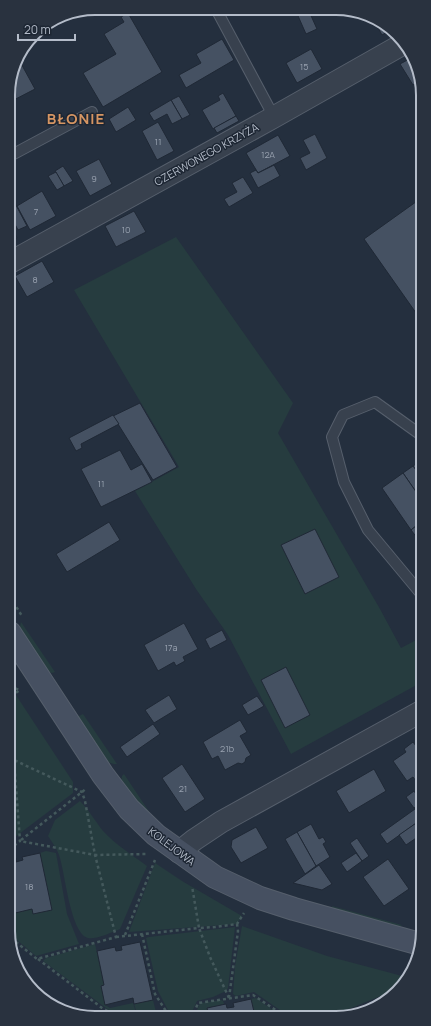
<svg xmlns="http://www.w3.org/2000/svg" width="431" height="1026" font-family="Manrope,sans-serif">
<rect width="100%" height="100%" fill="#242f3e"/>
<g fill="#263c3f">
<path d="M176 237 293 403 278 433 380 609 401 648 422 637V682L291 754 228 635 196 589 135 491 179 467 74 290Z"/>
<path d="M21 622 55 672 52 673 46 671 19 630Z"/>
<path d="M10 686 73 782V793L11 840Z"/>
<path d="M83 714 117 764H114L107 762 77 717Z"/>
<path d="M124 774 154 819 135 799 121 782 122 776Z"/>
<path d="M80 801C89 810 95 821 103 831 115 844 132 855 147 866L120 929C113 932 95 940 88 938 70 933 65 871 59 855 57 849 52 842 48 836L55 820Z"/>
<path d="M46 851 56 853 67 914 79 944 36 956 11 935V914L32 909 34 913 52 910 40 853Z"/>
<path d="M155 863 182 881 242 916 237 924 129 932Z"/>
<path d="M332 906 402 925 397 928 333 910Z"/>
<path d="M242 926 327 956 406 977 405 981 383 995 344 1011 349 1015H287L254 992 236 996 233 994 235 966Z"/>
<path d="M235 927 228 988 226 991 213 997 197 1001 191 1014 186 1016H171L158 991 146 938 149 937Z"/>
<path d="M95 944 104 985 101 986 105 1005 110 1008 133 1003 137 1016H121L110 1011 43 961 46 958Z"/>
<path d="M256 998 280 1015 255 1016 251 999Z"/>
<path d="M153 1000 157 1016H138L134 1004Z"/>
<path d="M221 1000 223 1001 224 1004 208 1008 209 1016H198L196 1013 199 1005 201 1003Z"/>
</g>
<g fill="#455162" stroke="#1f2835">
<path d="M144 8H158L148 14Z"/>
<path d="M295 9H308L317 29 306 34Z"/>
<path d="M128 13 162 72 103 107 83 73 116 54 104 34 124 22 121 17Z"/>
<path d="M374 21 391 30 382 35Z"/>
<path d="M222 39 234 60 186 88 179 75 201 63 196 54Z"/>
<path d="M311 49 322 69 297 83 286 63Z"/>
<path d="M18 58 35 89 8 103V89L17 59Z"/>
<path d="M411 58 420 73V81L413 85 400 64Z"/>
<path d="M223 93 236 116 213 129 202 110 220 100 218 96Z"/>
<path d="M179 96 190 115 182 119 171 100Z"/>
<path d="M171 100 182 119 172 124 167 114 154 121 149 113Z"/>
<path d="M128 107 136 120 116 132 109 119Z"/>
<path d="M236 116 239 121 217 133 214 128Z"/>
<path d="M158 122 174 151 157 160 142 131Z"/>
<path d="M315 134 327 158 306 170 300 158 310 153 303 140Z"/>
<path d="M278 135 290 156 258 173 246 153Z"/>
<path d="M99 159 112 184 90 196 76 171Z"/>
<path d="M274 165 280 176 258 188 250 173 256 170 258 173Z"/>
<path d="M63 166 73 181 64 186 55 171Z"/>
<path d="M56 172 64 186 57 190 48 176Z"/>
<path d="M243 177 253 193 229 207 224 199 237 192 232 183Z"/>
<path d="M42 191 56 216 30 230 17 206Z"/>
<path d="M9 192 27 226 18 230 9 213Z"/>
<path d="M420 199 421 320 364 239Z"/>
<path d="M134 211 146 232 116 247 105 226Z"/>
<path d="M9 223 17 238 9 242Z"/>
<path d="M42 261 54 282 27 297 15 276Z"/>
<path d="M140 403 177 467 153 480 113 416Z"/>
<path d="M113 415 119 424 81 444 82 448 76 451 69 438Z"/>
<path d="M120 450 131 470 142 464 152 482 101 507 81 469Z"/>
<path d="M421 460V477L413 466Z"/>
<path d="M413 466 421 477V499L403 473Z"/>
<path d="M403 473 421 499V522L411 530 382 488Z"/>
<path d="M109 522 120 540 67 572 56 554Z"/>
<path d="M421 522 422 544 411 530Z"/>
<path d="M315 529 339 577 305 594 281 545Z"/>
<path d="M184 623 198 649 183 657 185 661 176 666 174 662 158 671 144 645Z"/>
<path d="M222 630 227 640 210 649 205 639Z"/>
<path d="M286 667 310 715 285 728 261 680Z"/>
<path d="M169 695 177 709 154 723 145 710Z"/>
<path d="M257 696 264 706 248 715 242 705Z"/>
<path d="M240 720 247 732 240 736 251 755 246 758 245 762 242 764 238 763 225 770 218 756 212 759 203 742Z"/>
<path d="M153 724 160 734 127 757 120 747Z"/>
<path d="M422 741V777L416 781 413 777 407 781 393 761 406 752 404 749 413 742 416 746Z"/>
<path d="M182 764 205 799 185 812 162 778Z"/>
<path d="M374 769 386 791 349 813 336 791Z"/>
<path d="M414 791 422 803 414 808 406 797Z"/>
<path d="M422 803V818L414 808Z"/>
<path d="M415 809 422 819 387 844 380 834Z"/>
<path d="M422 819V834L406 845 399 835Z"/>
<path d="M311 824 319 839 323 837 326 842 323 844 330 857 316 866 297 832Z"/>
<path d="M256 827 268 848 241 863 231 847 232 840Z"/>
<path d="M297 832 316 866 305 874 285 839Z"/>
<path d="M357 838 369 856 362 861 350 843Z"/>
<path d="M40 853 52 910 33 914 32 909 11 914V859L16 858V862L23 860 22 857Z"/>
<path d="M356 853 362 861 347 872 341 863Z"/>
<path d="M388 859 409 889 384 906 363 877Z"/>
<path d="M319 865 332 884 322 890 293 883Z"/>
<path d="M140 942 153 1000 134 1004 133 998 105 1005 101 986 104 985 97 951 115 947 116 951 122 950 121 946Z"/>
<path d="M41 991 45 1000 38 996 36 993Z"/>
<path d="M251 999 255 1016H209L207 1008 226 1004 227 1008 234 1007 233 1003Z"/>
</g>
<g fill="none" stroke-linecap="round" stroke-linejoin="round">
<defs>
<g id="lane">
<path d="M216 9 274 117"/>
<path d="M8 157 92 112"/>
<path d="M421 435 375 402 343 415 332 437 344 482 368 530 422 595"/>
</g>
<g id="street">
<path d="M9 263 274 117 403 44"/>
<path d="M179 852 194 840 221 822 422 711"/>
</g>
<path id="secondary" d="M10 633 103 775 129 809 156 835 215 877 260 898 294 909 420 944"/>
</defs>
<use href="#lane" stroke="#565f6c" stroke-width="12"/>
<use href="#street" stroke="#565f6c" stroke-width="23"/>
<use href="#secondary" stroke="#565f6c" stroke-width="24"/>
<g stroke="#44595c" stroke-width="2.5" stroke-dasharray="3 3" stroke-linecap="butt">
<path d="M10 597 22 616"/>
<path d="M10 686 19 690"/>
<path d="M12 695 14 760 82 792 85 801 95 855 146 854"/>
<path d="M11 696 20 690"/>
<path d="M10 758 14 760 20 841 11 848"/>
<path d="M21 840 87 788"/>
<path d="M142 934 155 994 169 1016"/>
<path d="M125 935 155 860"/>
<path d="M116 937 199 928 192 886"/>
<path d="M11 938 37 959 116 937 95 855 20 841"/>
<path d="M38 959 102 1008 116 1016"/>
<path d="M229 998 210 957 199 928 215 927 237 924 244 913"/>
<path d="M229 998 238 931 237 924"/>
<path d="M194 1013 198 1003 253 995 283 1015"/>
</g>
<use href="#lane" stroke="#38414e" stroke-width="10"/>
<use href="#street" stroke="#38414e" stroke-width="21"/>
<use href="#secondary" stroke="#465061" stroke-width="22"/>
</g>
<g text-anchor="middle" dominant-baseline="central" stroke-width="3" stroke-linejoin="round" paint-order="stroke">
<g font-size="9" fill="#98a1af">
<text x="304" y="66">15</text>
<text x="158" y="141">11</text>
<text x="268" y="154">12A</text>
<text x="94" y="178">9</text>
<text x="36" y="211">7</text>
<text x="126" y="229">10</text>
<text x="35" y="279">8</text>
<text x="101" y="483">11</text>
<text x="171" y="647">17a</text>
<text x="227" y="748">21b</text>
<text x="183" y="788">21</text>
<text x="29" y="886">18</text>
</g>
<g font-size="11" fill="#b4bcc9" stroke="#1d2633">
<text transform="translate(206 154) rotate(-29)">CZERWONEGO KRZYŻA</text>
<text transform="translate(172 846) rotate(37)">KOLEJOWA</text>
</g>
<g font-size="15" font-weight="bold" letter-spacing="1" fill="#d59563" stroke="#1d2633">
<text x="76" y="118">BŁONIE</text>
</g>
</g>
<path d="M0 0H431V1026H0ZM95 15H336A80 80 0 0 1 416 95V931A80 80 0 0 1 336 1011H95A80 80 0 0 1 15 931V95A80 80 0 0 1 95 15Z" fill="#29323f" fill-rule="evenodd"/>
<path fill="none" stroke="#b4bcc9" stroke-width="2" d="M95 15H336A80 80 0 0 1 416 95V931A80 80 0 0 1 336 1011H95A80 80 0 0 1 15 931V95A80 80 0 0 1 95 15Z"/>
<path d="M18 34v6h57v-6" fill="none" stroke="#b4bcc9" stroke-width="2"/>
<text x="24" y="34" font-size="12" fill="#b4bcc9" stroke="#1d2633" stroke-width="3" paint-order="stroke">20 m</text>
</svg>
